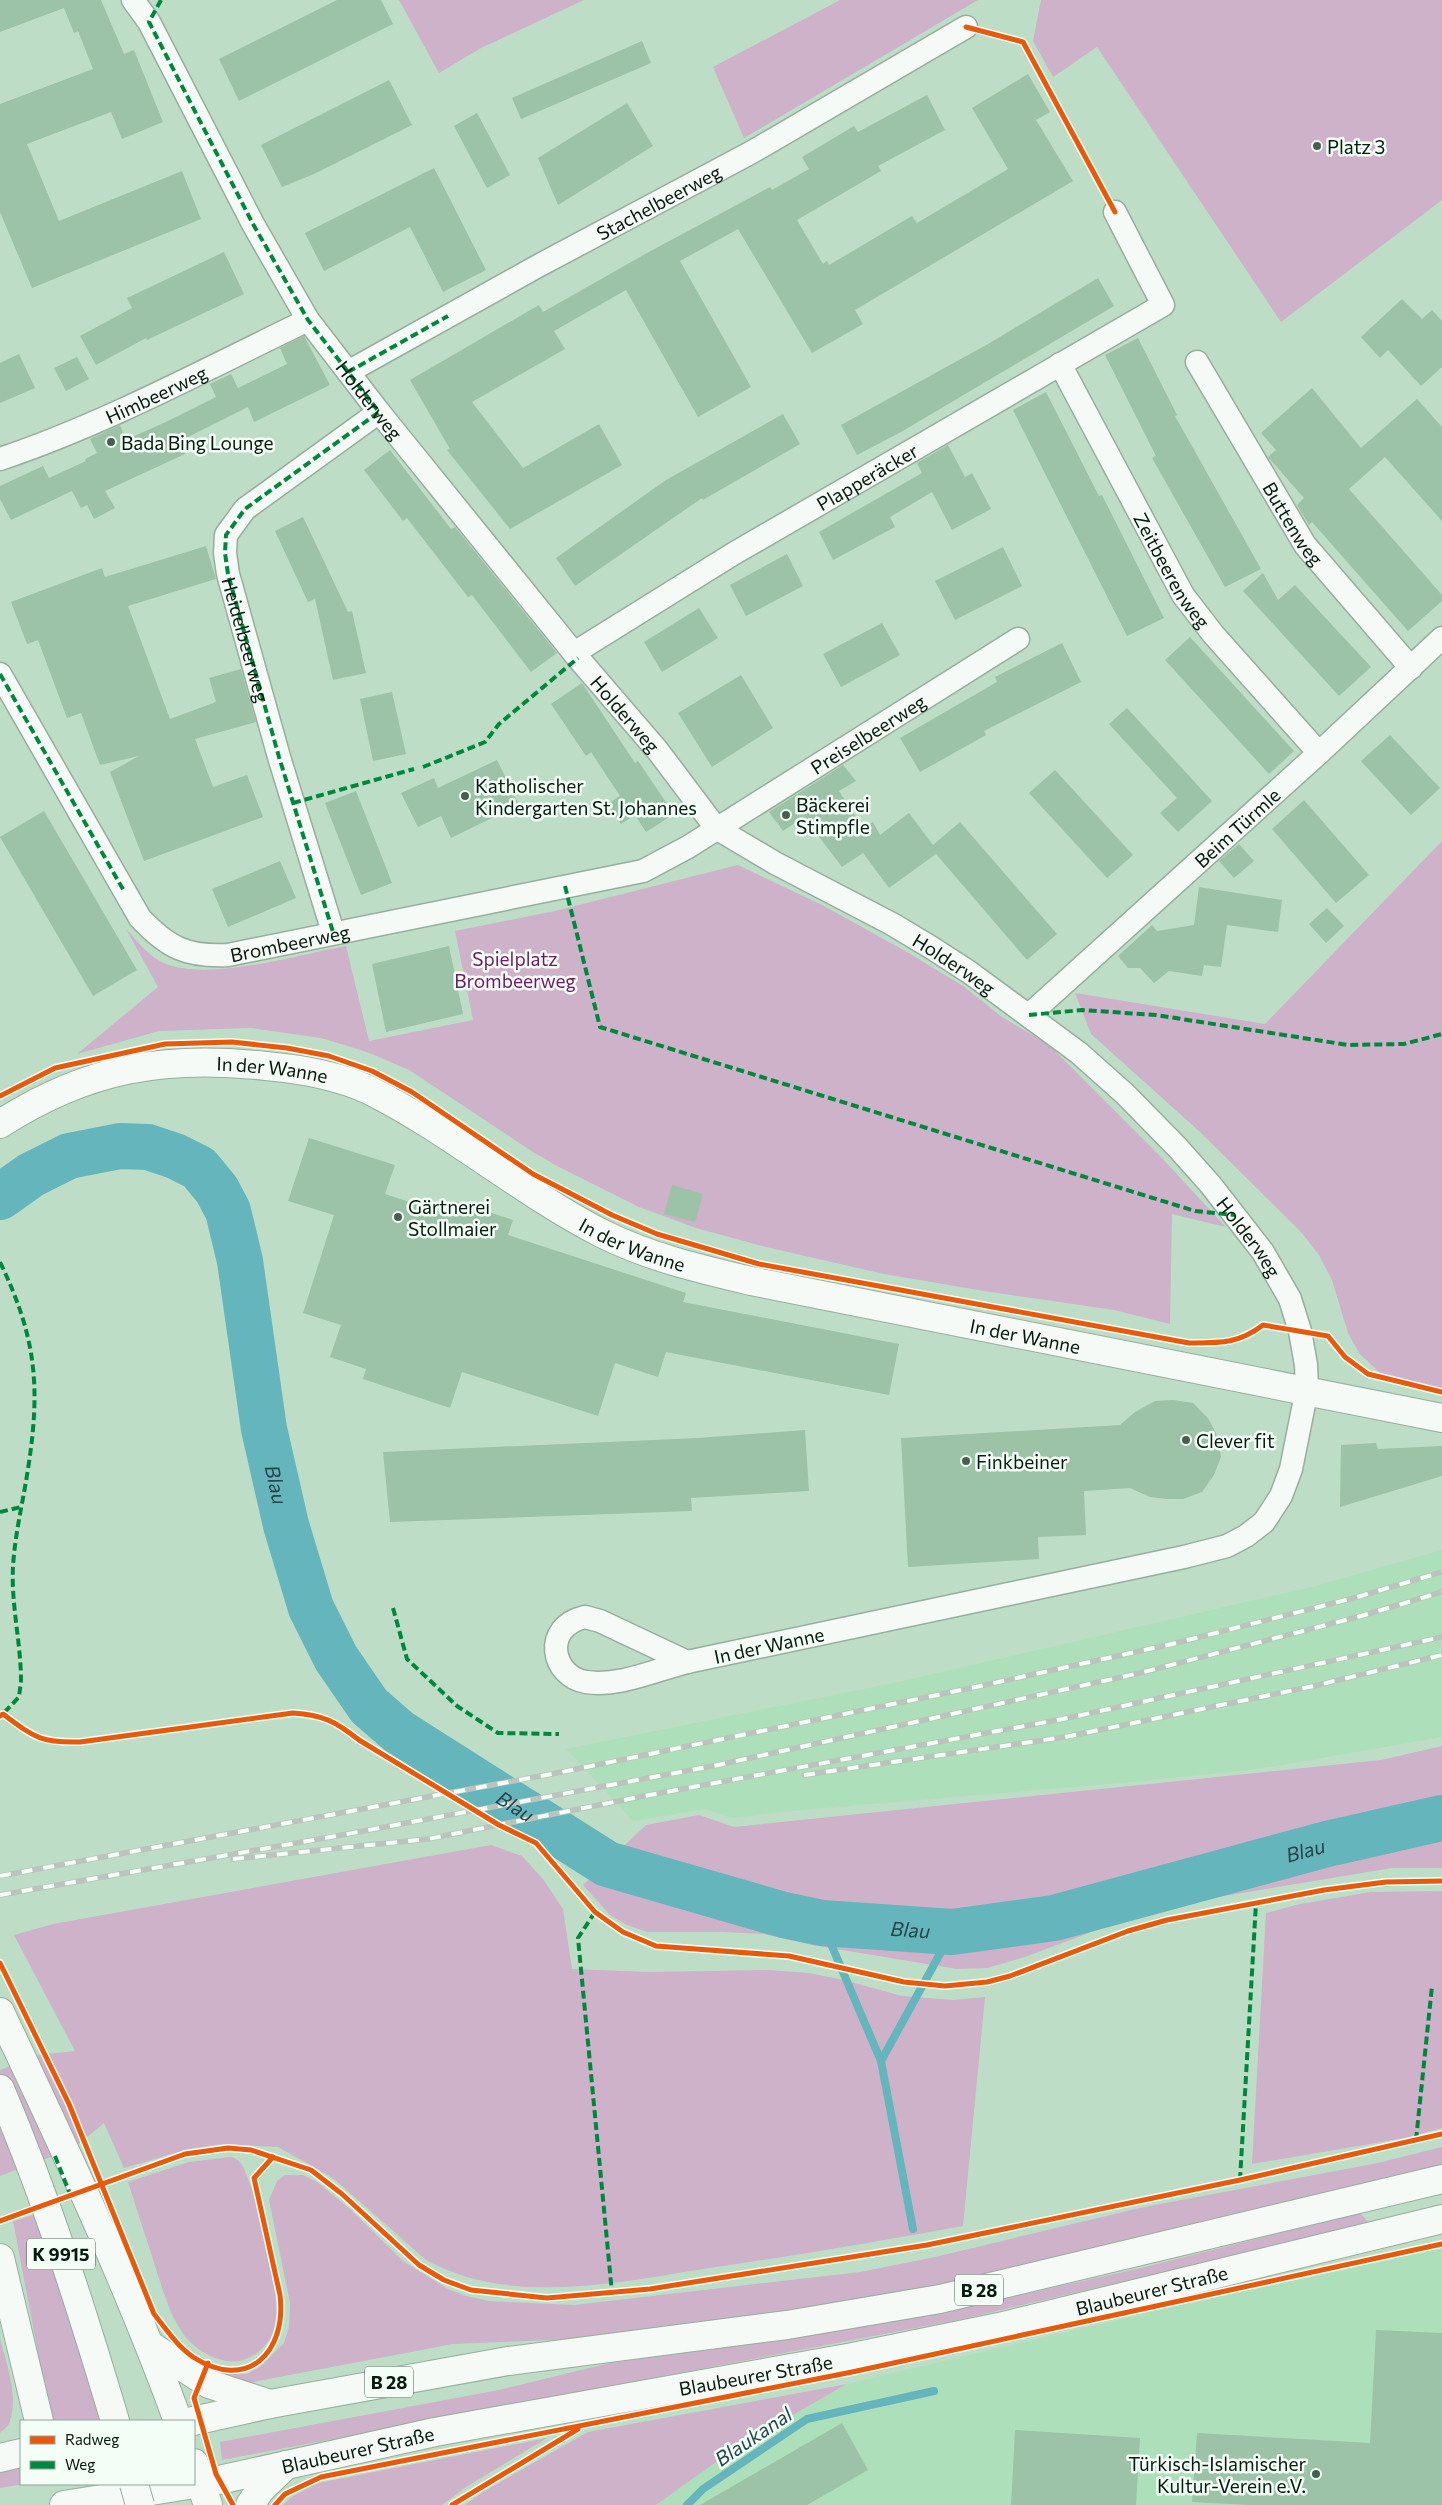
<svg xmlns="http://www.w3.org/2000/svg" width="1442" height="2505" font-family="Commissioner,sans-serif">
<rect width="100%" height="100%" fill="#beddc6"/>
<g fill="#aedfbb">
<path d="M1442 1550V1737L1258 1769 1144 1781 789 1811 733 1818 704 1809 633 1821 566 1749 898 1682 1316 1586Z"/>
<path d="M1442 2243V2505H656L740 2445 847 2384Z"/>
</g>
<g fill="#cdb2ca">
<path d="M399 0H584L481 48 439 73Z"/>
<path d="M840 0H978L744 138 713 67Z"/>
<path d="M1041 0H1442V200L1281 322 1097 47 1053 77 1033 41Z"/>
<path d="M1442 841V1389L1402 1384 1379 1372 1359 1353 1348 1333 1332 1280 1319 1255 1301 1232 1199 1131 1091 1034 1075 993 1265 1024Z"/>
<path d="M738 865 824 906 907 952 963 986 1002 1017 1048 1044 1160 1156 1226 1227 1172 1214 1170 1324 1114 1310 984 1291 884 1274 766 1247 696 1228 639 1207 559 1167 533 1152 409 1070 367 1052 321 1038 251 1028 159 1031 77 1054 158 987 126 929C138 942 149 957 166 964 211 981 298 955 346 946L369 1041 473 1020 455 931 555 911Z"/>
<path d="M1442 1746V1868H1392L1182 1903 1118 1922 1025 1957 987 1968 957 1969 812 1945 763 1934 724 1932H647L627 1925 610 1915 583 1885 646 1825 699 1815 734 1827 1381 1760Z"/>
<path d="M491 1845 522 1856 543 1879 563 1909 572 1969 650 1972 768 1970 809 1973 844 1980 902 1996 953 2000 985 1997 963 2226C881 2241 799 2255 716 2267 624 2281 513 2308 426 2260L333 2178 278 2147 223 2144 189 2149 124 2168 104 2123 74 2148 0 2176V2070L38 2055 75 2051 14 1935 53 1924Z"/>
<path d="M1442 1891V2128L1405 2138 1252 2164 1266 1913 1300 1904 1371 1892Z"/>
<path d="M1442 2147V2166L1092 2252 935 2286 773 2316 577 2339 453 2344 248 2383 212 2375 216 2371 247 2374 261 2366 284 2343 289 2327 290 2303 269 2200 277 2181 285 2175H303L317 2182 350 2209 403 2261 448 2289 466 2296 489 2301 574 2305 860 2272 935 2257 1144 2207 1378 2163Z"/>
<path d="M230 2157C237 2158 241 2162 244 2169 258 2199 270 2260 275 2294 277 2306 277 2320 273 2332 269 2345 254 2358 240 2361 218 2364 194 2350 182 2332 169 2313 163 2290 156 2269 147 2240 137 2211 128 2182L189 2162Z"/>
<path d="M1360 2213 1370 2224 958 2320 222 2460 220 2442 499 2390 610 2363 803 2337 980 2304 1141 2268Z"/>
<path d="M38 2214 107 2418 94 2421H51L13 2221Z"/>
<path d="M0 2338C6 2363 19 2395 10 2421 9 2426 4 2429 0 2433Z"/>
<path d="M847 2384 740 2445 656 2505H465L481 2493 588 2432Z"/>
<path d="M547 2438 466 2487 442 2505H283L293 2496 318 2483Z"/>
<path d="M21 2465V2484H24L0 2488V2469Z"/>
</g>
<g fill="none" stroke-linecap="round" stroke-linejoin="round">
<g stroke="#64b6bc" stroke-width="8">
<path d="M822 1923 881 2061"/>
<path d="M913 2229 881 2061 952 1932"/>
<path d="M687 2505 703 2489 807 2419 934 2391"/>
</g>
<path stroke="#64b6bc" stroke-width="46" id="s1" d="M0 1197 31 1175 69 1156 120 1146 148 1147 175 1156 199 1168 217 1190 228 1211 240 1261 264 1429 286 1525 311 1608 336 1658 369 1706 399 1732 607 1864 784 1915 822 1923 952 1932 1054 1918 1327 1844 1442 1818"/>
</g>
<g fill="#9cc2a8">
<path d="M0 0H101L124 54 134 50 163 122 122 139 111 112 27 144 59 221 182 171 201 219 32 288 0 212V104L93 69 78 31 74 33 64 8 0 32Z"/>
<path d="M337 0H381L393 24 239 101 219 59Z"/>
<path d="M642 41 651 63 521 119 512 98Z"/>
<path d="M1028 74 1050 112 1036 120 1073 181 855 310 863 324 812 353 738 229 680 261 751 387 698 417 626 290 554 331 565 349 472 402 523 468 599 424 622 465 510 529 447 450 450 449 410 380 539 305 543 312 647 253 770 187 772 190 809 169 802 157 854 126 858 132 927 95 945 130 878 166 881 171 797 220 823 264 827 261 829 265 912 216 917 223 1008 169 972 108Z"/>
<path d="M389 80 412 125 314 174 282 187 261 145Z"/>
<path d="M627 103 653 146 558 205 538 158Z"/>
<path d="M477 113 510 175 487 188 454 126Z"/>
<path d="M434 168 486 270 443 292 410 227 324 271 305 233Z"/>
<path d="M224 252 244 294 147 340 146 338 96 365 80 336 132 308 127 298Z"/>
<path d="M1098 278 1114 306 901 432 857 455 841 425 988 344Z"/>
<path d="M1402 299 1422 319 1432 310 1442 321V367L1421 386 1388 350 1380 358 1361 337Z"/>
<path d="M304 336 330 385 254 422 248 407 180 441 185 454 105 491 115 508 94 519 87 505 81 508 72 491 11 520 0 499V486L43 466 49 478 86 461 85 459 97 453 90 439 120 425 126 440 170 420 216 397 210 384 231 374 238 388 287 364 280 348Z"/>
<path d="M1138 338 1177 415 1175 416 1261 569 1225 587 1152 458 1156 456 1105 355Z"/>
<path d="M19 354 35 388 0 403V363Z"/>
<path d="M77 357 89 379 66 391 54 368Z"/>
<path d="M1312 388 1361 448 1417 399 1442 427V521L1385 457 1349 489 1442 595V601L1408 631 1312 522 1309 525 1297 505 1304 498 1268 457 1276 450 1261 433Z"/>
<path d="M1046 392 1099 496 1102 495 1164 618 1127 636 1013 410Z"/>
<path d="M783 414 800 444 703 500 702 498 575 586 556 558 666 480Z"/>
<path d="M948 445 965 477 972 473 991 509 952 530 932 492 890 517 895 527 833 560 819 532 922 473 917 463Z"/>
<path d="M390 450 451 529 455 527 557 653 531 672 472 595 468 597 407 518 403 521 364 470Z"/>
<path d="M303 517 348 612 352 611 366 673 333 680 315 599 308 602 275 531Z"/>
<path d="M206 546 216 579 128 606 170 719 216 702 209 678 241 669 256 722 195 739 213 787 247 775 263 817 144 861 110 772 139 756 100 765 81 713 67 718 38 640 27 644 11 602 102 568 105 577Z"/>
<path d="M1003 547 1022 586 955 620 935 581Z"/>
<path d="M787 554 803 586 746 616 730 585Z"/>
<path d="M1263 573 1278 600 1295 585 1371 667 1339 696 1243 591Z"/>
<path d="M699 608 718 638 662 672 644 642Z"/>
<path d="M882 623 900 655 841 687 823 654Z"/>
<path d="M1190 637 1294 751 1269 774 1165 660Z"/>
<path d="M1062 643 1081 682 984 731 986 735 920 772 900 738 997 682 995 677Z"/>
<path d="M741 675 773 728 712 767 678 713Z"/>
<path d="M582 683 635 763 638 761 674 814 646 832 635 815 621 824 607 804 620 796 591 752 586 756 551 704Z"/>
<path d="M392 692 406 754 373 761 360 699Z"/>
<path d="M1127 708 1212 801 1178 832 1160 813 1177 798 1109 724Z"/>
<path d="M1390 735 1440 788 1411 815 1361 761Z"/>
<path d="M497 760 519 805 451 838 441 816 418 827 401 793 434 778 438 788Z"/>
<path d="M843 765 856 781 839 791 863 828 873 822 880 835 909 813 933 845 960 822 1057 934 1027 960 936 854 889 888 863 853 842 867 804 817 783 831 769 812Z"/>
<path d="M1055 770 1133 855 1107 878 1029 793Z"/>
<path d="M356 791 392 883 361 895 325 803Z"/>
<path d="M1304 800 1369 875 1336 903 1272 829Z"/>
<path d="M44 811 137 970 93 996 0 837Z"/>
<path d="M1239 844 1254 861 1234 878 1219 861Z"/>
<path d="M280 861 296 898 228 927 212 889Z"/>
<path d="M1199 887 1282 900 1278 932 1227 925 1221 967 1204 965 1202 976 1169 971 1154 983 1140 968H1128L1118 956 1152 925 1157 931 1194 925Z"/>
<path d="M1327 908 1344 926 1326 943 1309 924Z"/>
<path d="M449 946 463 1014 386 1032 372 964Z"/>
<path d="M309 1138 395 1165 385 1194 449 1215 455 1201 513 1220 508 1235 686 1293 683 1302 899 1344 889 1395 666 1352 658 1377 615 1363 598 1416 462 1372 450 1408 363 1379 366 1369 330 1357 341 1325 303 1313 334 1215 288 1201Z"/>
<path d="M672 1185 703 1194 695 1222 664 1214Z"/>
<path d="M1173 1400 1193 1403 1208 1418 1218 1437 1221 1457 1214 1475 1202 1492 1183 1499H1167L1150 1497 1130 1488 1084 1491 1086 1535 1038 1537 1039 1559 908 1567 901 1438 1120 1425 1135 1412 1155 1401Z"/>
<path d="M805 1430 809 1491 691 1498 692 1511 390 1522 383 1452 698 1438Z"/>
<path d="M1376 1443 1378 1449 1442 1446V1476L1340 1507 1341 1445Z"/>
<path d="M1376 2330 1442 2333V2505H1249L1192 2502 1197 2433 1370 2443Z"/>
<path d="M842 2423 868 2470 807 2505H700Z"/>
<path d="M1015 2430 1140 2438 1136 2505H1011Z"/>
</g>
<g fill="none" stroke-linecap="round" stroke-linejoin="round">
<defs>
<g id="street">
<path id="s2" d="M133 0 149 22 253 224 308 320 379 412 578 658 658 751 716 828 775 863 892 924 932 948 969 972 1079 1053 1125 1094 1177 1147 1210 1184 1263 1252 1290 1299 1300 1331 1306 1365 1307 1389 1291 1469 1281 1496 1264 1522 1246 1536 1227 1546 1184 1557 687 1662"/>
<path id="s3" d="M1197 362 1305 545 1411 668"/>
<path id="s4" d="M1060 364 1183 595 1213 634 1319 753"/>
<path id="s5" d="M348 372 538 266 752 152 966 27"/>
<path id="s6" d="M0 459C105 424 208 368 308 320"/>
<path id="s7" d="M574 653 733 554 1163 305 1115 212"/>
<path id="s8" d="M0 674 140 918C168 948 187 957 228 955L643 871 688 847 1018 639"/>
<path d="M333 932 279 757 228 574 225 553 226 535 245 509 379 412"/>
<path id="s9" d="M1029 1015 1319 753 1442 638"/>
<path d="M585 1617 600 1621 687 1662C655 1670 619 1687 586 1682 552 1677 541 1627 585 1617Z"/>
</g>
<g id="secondary">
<path id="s10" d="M0 1124C87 1068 164 1055 266 1066 300 1069 337 1075 369 1090 451 1131 521 1192 603 1234 649 1257 700 1269 751 1281L1442 1418"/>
</g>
<g id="primary">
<path d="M0 2012C64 2147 127 2281 178 2421"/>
<path d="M0 2089C46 2197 82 2310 115 2421"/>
<path d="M0 2258 39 2421"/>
<path d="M151 2346 209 2384 270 2404"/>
<path d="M193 2421 270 2404 508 2361 787 2325 940 2299 1442 2179"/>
<path d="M0 2458 21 2453"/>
<path d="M194 2463 208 2505"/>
<path id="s11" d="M64 2505 219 2480 435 2432 853 2357 999 2327 1442 2219"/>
<path d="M250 2505 260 2490 286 2465"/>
</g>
</defs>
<use href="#street" stroke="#96ae9d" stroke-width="25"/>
<use href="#secondary" stroke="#96ae9d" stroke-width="30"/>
<use href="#primary" stroke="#96ae9d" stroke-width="30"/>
<use href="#street" stroke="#f5faf6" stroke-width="22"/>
<use href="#secondary" stroke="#f5faf6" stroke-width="28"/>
<use href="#primary" stroke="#f5faf6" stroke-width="28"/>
<defs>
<g id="rail">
<path d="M804 1775 1065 1737 1314 1686 1442 1655"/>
<path d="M233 1859 428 1839 644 1796 1063 1719 1442 1637"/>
<path d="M0 1876 562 1772 971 1688 1172 1644 1354 1598 1442 1572"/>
<path d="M0 1895 342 1835 718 1765 1140 1673 1361 1616 1442 1592"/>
</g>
</defs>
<use href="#rail" stroke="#bbc3bd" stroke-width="5.5"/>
<use href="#rail" stroke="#f3fef6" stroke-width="4" stroke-dasharray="11" stroke-linecap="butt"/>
<defs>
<path id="primary-bridge" d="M134 2484 140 2505"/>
</defs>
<use href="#primary-bridge" stroke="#96ae9d" stroke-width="30" stroke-linecap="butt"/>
<use href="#primary-bridge" stroke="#f5faf6" stroke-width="28"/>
<g stroke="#00873e" stroke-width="4" stroke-dasharray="8 4" stroke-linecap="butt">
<path id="s12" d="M161 0 149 22 253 224 308 320 379 412 245 509 226 535 225 553 228 574 279 757 333 932"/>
<path d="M348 372 448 316"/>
<path d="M0 674 124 891"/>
<path d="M423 767 485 742 499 724 578 658"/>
<path d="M293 803 414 769"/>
<path d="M565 886 600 1027 1195 1211 1235 1215"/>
<path d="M1029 1015 1082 1010 1156 1015 1348 1045 1404 1044 1442 1034"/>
<path d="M0 1262C36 1337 41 1386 28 1469 23 1502 15 1533 13 1567 11 1605 21 1643 21 1681L19 1697 1 1716"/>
<path d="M0 1512 21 1507"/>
<path d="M393 1608 407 1659 457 1706 498 1733 559 1734"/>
<path d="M595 1912 578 1938 612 2293"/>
<path d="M1416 2140 1432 1986"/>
<path d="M55 2156 70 2194"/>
<path d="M1240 2180 1256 1903"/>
</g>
<defs>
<g id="cycleway">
<path d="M966 27 1023 42 1115 212"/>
<path d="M0 1096 55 1068 165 1044 232 1042 287 1048 329 1056 372 1071 412 1092 533 1174 612 1215 657 1234 759 1264 1189 1343C1220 1343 1238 1344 1263 1325L1328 1336 1345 1357 1368 1374 1442 1392"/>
<path d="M0 1716 3 1714C34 1737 40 1743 80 1742L293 1713C323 1715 335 1721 359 1740L499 1825 536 1843 595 1912 623 1932 656 1946 789 1956 904 1982 945 1986 987 1982 1010 1976 1128 1931 1167 1920 1324 1890 1386 1882 1442 1881"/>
<path d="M0 1963 69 2104 154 2314C166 2329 177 2346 193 2357 247 2392 287 2353 280 2295L254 2178 273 2157"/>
<path d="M0 2221 185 2154 228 2148 251 2150 311 2170 342 2194 419 2265 444 2280 471 2290 547 2298 650 2289 927 2245 1240 2180 1442 2134"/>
<path d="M208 2363 194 2398 216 2474 233 2505"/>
<path d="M275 2505 285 2494 321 2477 852 2372 1442 2244"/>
<path d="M452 2505 578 2429"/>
</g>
</defs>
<use href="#cycleway" stroke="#f3fef6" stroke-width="8"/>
<use href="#cycleway" stroke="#e8590c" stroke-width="5"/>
</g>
<g fill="#465f4e" stroke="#f3fef6" stroke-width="2">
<circle cx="1317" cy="146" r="5"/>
<circle cx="111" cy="442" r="5"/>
<circle cx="465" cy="796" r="5"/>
<circle cx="786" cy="815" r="5"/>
<circle cx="398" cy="1217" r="5"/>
<circle cx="1186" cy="1440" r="5"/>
<circle cx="966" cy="1461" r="5"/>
<circle cx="1316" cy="2474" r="5"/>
</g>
<g text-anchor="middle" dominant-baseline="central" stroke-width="5" stroke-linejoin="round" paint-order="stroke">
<g fill="#f3fef6" stroke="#4d5f53" stroke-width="1">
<rect x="27" y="2238.5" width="68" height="31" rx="4"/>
<rect x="955" y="2274.5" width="48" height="31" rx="4"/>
<rect x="365" y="2366.5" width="48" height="31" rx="4"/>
</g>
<g font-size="18" font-weight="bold" fill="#061b0d">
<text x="61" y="2254">K 9915</text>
<text x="979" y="2290">B 28</text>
<text x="389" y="2382">B 28</text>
</g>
<g font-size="19" fill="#061b0d" stroke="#f3fef6" text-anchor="start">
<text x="1327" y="146">Platz 3</text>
<text x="121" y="442">Bada Bing Lounge</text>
<text x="475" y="785">Katholischer<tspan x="475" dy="22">Kindergarten St. Johannes</tspan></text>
<text x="796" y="804">Bäckerei<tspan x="796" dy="22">Stimpfle</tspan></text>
<text x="408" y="1206">Gärtnerei<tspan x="408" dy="22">Stollmaier</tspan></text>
<text x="1196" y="1440">Clever fit</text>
<text x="976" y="1461">Finkbeiner</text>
<text x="1306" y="2463" text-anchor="end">Türkisch-Islamischer<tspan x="1306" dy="22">Kultur-Verein e.V.</tspan></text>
</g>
<g font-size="19" fill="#061b0d" stroke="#f3fef6">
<text stroke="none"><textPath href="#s5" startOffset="354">Stachelbeerweg</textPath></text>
<text stroke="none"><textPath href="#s6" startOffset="169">Himbeerweg</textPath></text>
<text stroke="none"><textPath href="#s2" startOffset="466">Holderweg</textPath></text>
<text stroke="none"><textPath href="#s7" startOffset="342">Plapperäcker</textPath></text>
<text stroke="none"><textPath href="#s3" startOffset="188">Buttenweg</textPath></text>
<text stroke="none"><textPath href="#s4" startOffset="235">Zeitbeerenweg</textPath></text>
<text stroke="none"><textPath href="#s12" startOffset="784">Heidelbeerweg</textPath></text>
<text stroke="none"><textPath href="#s2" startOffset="871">Holderweg</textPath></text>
<text stroke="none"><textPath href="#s8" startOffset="1068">Preiselbeerweg</textPath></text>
<text stroke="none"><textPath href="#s9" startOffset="280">Beim Türmle</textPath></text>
<text stroke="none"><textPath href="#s8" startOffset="444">Brombeerweg</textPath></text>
<text stroke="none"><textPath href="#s2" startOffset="1291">Holderweg</textPath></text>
<text stroke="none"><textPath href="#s10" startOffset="285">In der Wanne</textPath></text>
<text stroke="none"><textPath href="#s2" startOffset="1696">Holderweg</textPath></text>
<text stroke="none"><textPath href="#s10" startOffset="691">In der Wanne</textPath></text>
<text stroke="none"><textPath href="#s10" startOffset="1095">In der Wanne</textPath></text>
<text transform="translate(769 1645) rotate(-12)">In der Wanne</text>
<text stroke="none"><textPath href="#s11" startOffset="1109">Blaubeurer Straße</textPath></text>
<text stroke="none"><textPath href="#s11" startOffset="704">Blaubeurer Straße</textPath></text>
<text stroke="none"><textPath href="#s11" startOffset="299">Blaubeurer Straße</textPath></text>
</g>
<g font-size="19" fill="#711768" stroke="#f3fef6">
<text x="515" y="958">Spielplatz<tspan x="515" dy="22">Brombeerweg</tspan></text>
</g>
<g font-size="20" font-style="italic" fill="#26444b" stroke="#f3fef6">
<text stroke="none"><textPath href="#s1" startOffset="546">Blau</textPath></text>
<text stroke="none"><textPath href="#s1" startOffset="966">Blau</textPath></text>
<text stroke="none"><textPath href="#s1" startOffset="1791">Blau</textPath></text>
<text stroke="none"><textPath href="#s1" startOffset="1386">Blau</textPath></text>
<text transform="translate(753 2436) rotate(-34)">Blaukanal</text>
</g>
</g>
<rect x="20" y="2420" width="175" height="65" fill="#f3fef6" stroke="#94a399"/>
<rect x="30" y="2436" width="25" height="8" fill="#e8590c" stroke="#94a399"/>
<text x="65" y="2445" font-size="15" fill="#061b0d">Radweg</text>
<rect x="30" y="2461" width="25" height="8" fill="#00873e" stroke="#94a399"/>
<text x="65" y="2470" font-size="15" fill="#061b0d">Weg</text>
</svg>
